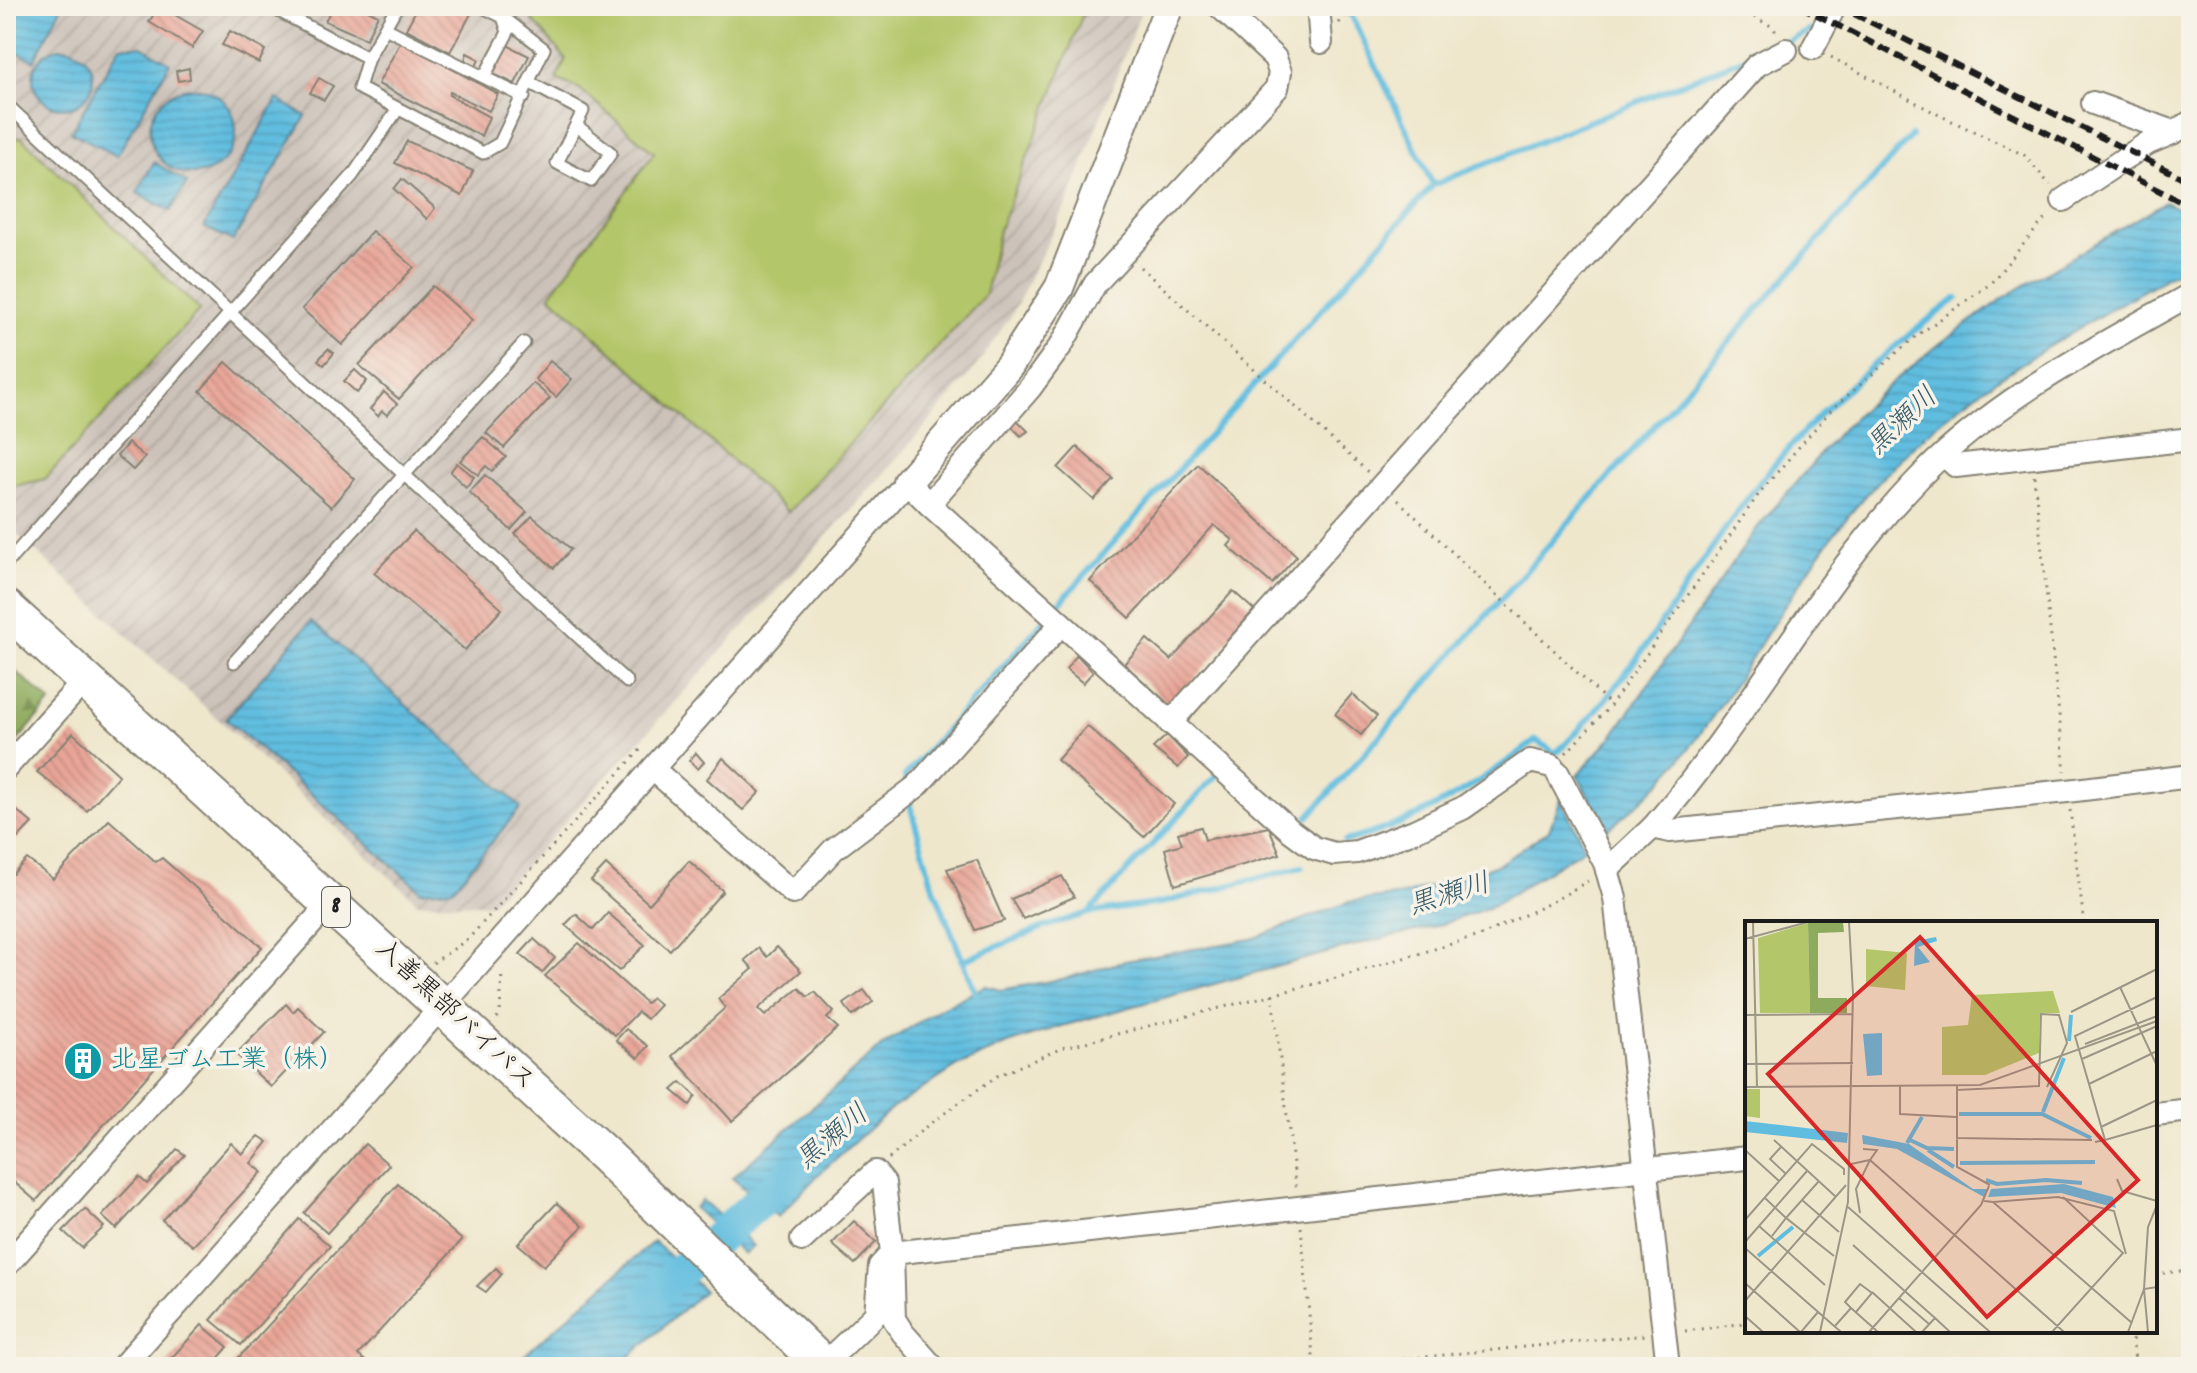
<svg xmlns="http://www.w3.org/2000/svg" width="2197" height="1373" font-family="Dekko,'Klee One',sans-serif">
<defs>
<pattern id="industrial-furrows" width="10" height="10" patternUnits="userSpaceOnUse" patternTransform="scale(2)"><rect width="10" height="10" fill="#ccc2b9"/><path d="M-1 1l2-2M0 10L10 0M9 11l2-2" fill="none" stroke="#afa69e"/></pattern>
<pattern id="forest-firs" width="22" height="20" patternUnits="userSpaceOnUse" patternTransform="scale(2)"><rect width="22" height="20" fill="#8eab5d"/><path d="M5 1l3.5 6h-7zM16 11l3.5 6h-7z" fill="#738a4c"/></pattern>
<pattern id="water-rules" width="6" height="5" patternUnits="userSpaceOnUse" patternTransform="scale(2)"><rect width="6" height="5" fill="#61bddf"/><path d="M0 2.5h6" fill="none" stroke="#54a2bf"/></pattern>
<pattern id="building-back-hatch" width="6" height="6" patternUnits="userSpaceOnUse" patternTransform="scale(2)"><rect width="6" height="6" fill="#e8a597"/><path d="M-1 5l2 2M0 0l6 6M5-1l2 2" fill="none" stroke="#c68d82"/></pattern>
</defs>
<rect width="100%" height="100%" fill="#f7f3e8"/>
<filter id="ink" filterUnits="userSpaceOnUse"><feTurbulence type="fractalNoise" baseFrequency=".0125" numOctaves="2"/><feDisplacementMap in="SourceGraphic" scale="16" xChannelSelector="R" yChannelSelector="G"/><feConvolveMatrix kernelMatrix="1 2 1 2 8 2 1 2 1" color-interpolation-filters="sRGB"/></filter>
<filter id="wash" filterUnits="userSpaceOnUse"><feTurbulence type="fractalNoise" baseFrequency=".006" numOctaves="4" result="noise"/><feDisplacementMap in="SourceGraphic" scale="32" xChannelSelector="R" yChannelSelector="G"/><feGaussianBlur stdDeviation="1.8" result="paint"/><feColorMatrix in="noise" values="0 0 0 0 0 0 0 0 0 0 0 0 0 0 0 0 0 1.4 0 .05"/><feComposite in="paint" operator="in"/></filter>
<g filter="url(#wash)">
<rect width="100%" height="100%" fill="#efe7cc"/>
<path fill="url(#industrial-furrows)" d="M6 6H1143L1071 195 1012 314 972 372 886 471 490 904 418 903 6 524Z"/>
<g fill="#b3c669" stroke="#687142" stroke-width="2">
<path d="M526 6H1086L999 230 985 295 788 512 550 295 654 153 580 89 556 79 566 59 531 18Z"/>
<path d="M21 137 200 310 45 479 6 488V140Z"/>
</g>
<path fill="url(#forest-firs)" stroke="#55643c" stroke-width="2" d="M6 663 51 702 6 754Z"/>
<g fill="url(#water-rules)" stroke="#3e6c7e" stroke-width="2">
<path d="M13 6H62L34 61 6 47V20Z"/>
<path d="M120 46H141L170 63 117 156 71 132Z"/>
<circle cx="63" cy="78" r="30"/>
<circle cx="193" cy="131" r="43"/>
<path d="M277 99 306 116 233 241 204 227Z"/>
<path d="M154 162 187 183 170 211 137 193Z"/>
<path d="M2165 202 2191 215V263C2119 305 2046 345 1978 393 1929 426 1867 490 1832 537 1777 610 1736 693 1677 763 1657 788 1632 810 1607 830L1577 775 1611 738 1757 528 1839 432 1884 389 1942 342 2005 297Z"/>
<path d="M311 621 521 807 453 889 421 891 226 719Z"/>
<path d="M1561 799 1585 848 1491 907 1433 927 1359 944 1062 1026 1008 1044 958 1066 890 1110 820 1173 778 1217 732 1178 883 1045 941 1008 986 986 1001 990 1067 978 1125 961 1252 939 1349 902 1403 895 1498 865 1549 830Z"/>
<path d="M702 1200 753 1246 744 1254 694 1208Z"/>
<path d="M654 1241 704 1291 618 1367H511Z"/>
</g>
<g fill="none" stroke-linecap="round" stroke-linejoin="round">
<g stroke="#61bddf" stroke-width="6">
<path d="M1347 6 1433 185"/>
<path d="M1786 42 1811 30"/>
<path d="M906 787 905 776 1433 185 1757 53"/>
<path d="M908 798 932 883 978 999"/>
<path d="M1308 817 1911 136"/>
<path d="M1345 841C1418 823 1477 786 1536 740L1555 753 1558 751C1634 679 1684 582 1747 499 1805 421 1879 356 1957 298"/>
<path d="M1088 913 1161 903 1302 867"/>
<path d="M962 961 1044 927 1088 913 1216 776"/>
</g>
<path stroke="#61bddf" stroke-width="34" d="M649 1298 793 1172"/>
</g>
<g id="blocks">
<g fill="url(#building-back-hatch)">
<path d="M126 6H145L141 14Z"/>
<path d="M159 6 203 31 192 48 149 22Z"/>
<path d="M333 6H360L378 15 366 39 325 21Z"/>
<path d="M418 6H456L471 14 450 52 406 29Z"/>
<path d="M230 31 265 50 259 63 222 45Z"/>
<path d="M401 41 498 94 489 111 450 92 449 95 489 117 481 136 378 84Z"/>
<path d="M507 45 529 56 515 84 493 74Z"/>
<path d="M467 53 479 59 476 67 465 60Z"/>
<path d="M189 68 190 79 178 81 176 71Z"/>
<path d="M319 78 333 86 324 100 310 93Z"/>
<path d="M407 141 473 171 462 196 395 163Z"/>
<path d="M402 179 435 208 427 219 394 189Z"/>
<path d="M372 231 414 267 342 345 302 309Z"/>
<path d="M433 286 472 320 399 399 359 365Z"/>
<path d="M328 349 334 353 324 365 318 360Z"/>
<path d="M550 361 572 379 556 397 535 379Z"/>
<path d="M226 362 355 479 331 507 200 391Z"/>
<path d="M355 370 367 381 357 393 344 381Z"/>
<path d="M533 383 550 398 504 448 486 433Z"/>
<path d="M384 392 397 404 387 415 382 411 378 416 370 409Z"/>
<path d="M1017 420 1028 431 1021 436 1011 426Z"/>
<path d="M483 437 506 457 492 471 486 466 478 475 460 461Z"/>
<path d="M128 443 145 457 133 470 117 456Z"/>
<path d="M1077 447 1113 479 1094 500 1058 468Z"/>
<path d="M457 463 474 477 466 487 450 472Z"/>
<path d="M1198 464 1297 556 1272 584 1228 546 1233 540 1214 525 1130 618 1090 581Z"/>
<path d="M485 475 527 512 511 530 469 492Z"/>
<path d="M532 516 571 549 554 568 515 534Z"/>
<path d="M414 531 502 609 465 650 374 573Z"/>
<path d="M1233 591 1254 610 1171 706 1124 664 1147 639 1171 660Z"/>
<path d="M1077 655 1093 672 1083 683 1066 669Z"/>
<path d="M1352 694 1377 716 1361 735 1335 714Z"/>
<path d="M1087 726 1174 804 1144 837 1057 760Z"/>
<path d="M73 733 119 775 87 811 37 772Z"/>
<path d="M1167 735 1188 757 1178 768 1153 748Z"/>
<path d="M696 753 704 762 698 769 689 760Z"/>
<path d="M723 758 760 792 743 810 707 779Z"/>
<path d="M9 804 32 823 11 845 6 840V807Z"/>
<path d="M109 820 156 862 162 858 262 947 36 1201 6 1175V881L27 859 53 879Z"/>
<path d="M1201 827 1205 840 1269 827 1280 854 1175 885 1165 849 1182 844 1178 833Z"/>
<path d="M977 860 1004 921 975 930 947 869Z"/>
<path d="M689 861 723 891 670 950 591 881 606 865 649 904Z"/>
<path d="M1062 876 1074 897 1023 919 1011 899Z"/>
<path d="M608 913 645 945 619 971 565 925 576 914 593 930Z"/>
<path d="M534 939 555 958 542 973 520 954Z"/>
<path d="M579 943 646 1003 652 998 660 1005 647 1019 638 1012 615 1035 545 976Z"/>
<path d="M777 947 801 971 758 1009 765 1016 799 988 808 997 815 992 834 1012 827 1018 838 1028 732 1121 672 1056 725 1008 718 999 753 969 745 960 759 948 767 957Z"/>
<path d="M864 990 873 1002 852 1016 844 1004Z"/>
<path d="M286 1004 293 1012 298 1007 324 1032 271 1087 236 1054Z"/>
<path d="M626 1029 648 1046 638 1058 616 1040Z"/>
<path d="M681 1082 696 1096 690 1105 672 1090Z"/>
<path d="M259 1136 268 1142 251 1163 262 1172 193 1246 162 1220 231 1143 242 1154Z"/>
<path d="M365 1144 389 1165 327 1233 304 1213Z"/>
<path d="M177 1149 185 1155 116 1229 102 1216 139 1177 147 1184Z"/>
<path d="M398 1184 462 1240 358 1355 369 1364 365 1367H230Z"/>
<path d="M557 1203 583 1226 544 1266 518 1244Z"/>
<path d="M85 1209 104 1227 82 1248 63 1231Z"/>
<path d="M299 1219 330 1246 241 1345 211 1320Z"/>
<path d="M854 1221 876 1242 855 1264 832 1244Z"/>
<path d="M496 1268 502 1274 486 1292 477 1286Z"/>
<path d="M202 1325 228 1347 211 1367H163Z"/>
</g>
</g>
</g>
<g filter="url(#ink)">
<use href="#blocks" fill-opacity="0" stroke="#868274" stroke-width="2"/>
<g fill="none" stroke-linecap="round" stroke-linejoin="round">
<defs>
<g id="service">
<path d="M269 6 368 58"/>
<path d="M397 6 368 58 359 88 483 153 500 143 544 49 503 17 481 6"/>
<path d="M385 28 524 97"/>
<path d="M484 77 508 32 503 17 508 6"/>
<path d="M530 83 583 111 557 163 591 181 611 153 576 125"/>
<path d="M6 104 627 682"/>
<path d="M6 564 353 175 398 109"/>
<path d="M234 662 524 343"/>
</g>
<g id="minor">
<path d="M1318 6 1321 42"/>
<path d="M1813 48 1835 6"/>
<path d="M2093 103 2174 132 2191 122"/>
<path d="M2063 200 2148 143 2174 132"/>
<path d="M1944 455 1956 466 2191 439"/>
<path d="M929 504 1291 831 1314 848 1334 854 1357 852 1414 831 1463 808 1530 761 1552 766"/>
<path d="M1170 723 1757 65 1786 50"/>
<path d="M6 768 85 680"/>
<path d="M653 769 793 893 834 849 917 786 1060 625"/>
<path d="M1557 772 1605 863 1615 898 1668 1367"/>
<path d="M1653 827C1750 716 1818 582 1921 476 1997 398 2098 347 2191 294"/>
<path d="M1607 870 1653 827 1670 831 2067 791 2191 776"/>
<path d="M2155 1114 2191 1110"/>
<path d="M802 1240 875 1172 884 1183 892 1253 1747 1158"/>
<path d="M6 1266 330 903"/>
<path d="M823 1365 876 1314 880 1266 892 1253 894 1319 903 1333 933 1367"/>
<path d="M122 1367 907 482 929 504 1030 388 1062 344 1095 284 1277 88 1280 72 1275 58 1219 6"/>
</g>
<path id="tertiary" d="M907 482 1009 366 1059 288 1169 6"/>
<path id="trunk" d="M6 608 607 1157 825 1367"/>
</defs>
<use href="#service" stroke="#868274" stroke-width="15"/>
<use href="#minor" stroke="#868274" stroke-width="26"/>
<use href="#tertiary" stroke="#868274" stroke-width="32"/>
<use href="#trunk" stroke="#868274" stroke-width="40"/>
<g stroke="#868274" stroke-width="3" stroke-dasharray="2 6" stroke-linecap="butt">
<path d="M1733 6 1773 27 1776 32"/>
<path d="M1339 23 1355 6"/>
<path d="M1831 57 1939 115 2024 155 2050 185"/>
<path d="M1140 267 1369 473"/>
<path d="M2034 476 2065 771"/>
<path d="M1398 500 1611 705"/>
<path d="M1566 753 1611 705 1761 491 1831 410 1915 337 1990 284 2048 215"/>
<path d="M2070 810 2084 923"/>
<path d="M433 963 468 939 642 748"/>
<path d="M1272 994 1296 1188"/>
<path d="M497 1018 500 1014 502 971"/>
<path d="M889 1159 928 1125 997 1076 1062 1048 1322 982 1482 935 1552 902 1588 881"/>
<path d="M1301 1227 1314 1367"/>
<path d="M2155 1274 2191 1270"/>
<path d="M1685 1331 1747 1323"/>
<path d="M2131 1331 2136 1367"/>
<path d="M1323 1367 1645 1335"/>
</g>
<use href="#service" stroke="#fff" stroke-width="11"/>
<use href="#minor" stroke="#fff" stroke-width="22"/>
<use href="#tertiary" stroke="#fff" stroke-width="28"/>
<use href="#trunk" stroke="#fff" stroke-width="36"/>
<g stroke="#1c1c1c" stroke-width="6" stroke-dasharray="12 6" stroke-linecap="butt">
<path d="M1800 6 2191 207"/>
<path d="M1838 6 2191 182"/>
</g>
</g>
</g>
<defs>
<symbol id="building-disc" viewBox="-11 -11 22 22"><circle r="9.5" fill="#0f9aa8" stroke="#f7f3e8"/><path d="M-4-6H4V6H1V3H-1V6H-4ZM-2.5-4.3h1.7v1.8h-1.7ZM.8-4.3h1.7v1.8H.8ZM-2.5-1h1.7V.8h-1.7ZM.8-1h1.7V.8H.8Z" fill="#fff"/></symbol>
</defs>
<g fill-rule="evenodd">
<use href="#building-disc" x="61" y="1039" width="44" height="44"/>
</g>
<g text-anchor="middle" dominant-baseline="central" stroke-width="7" stroke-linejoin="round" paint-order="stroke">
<rect fill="#f7f3e8" stroke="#5e5c59" stroke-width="2" x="322" y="887" width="28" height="40" rx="6"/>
<g font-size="24" font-weight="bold" fill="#1c1c1c">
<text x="336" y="907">8</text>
</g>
<g font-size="26" fill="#1c1c1c" stroke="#f7f3e8">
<text transform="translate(454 1016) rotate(43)">入善黒部バイパス</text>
</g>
<g font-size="26" fill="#0d838f" stroke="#f7f3e8" text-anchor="start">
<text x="111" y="1061">北星ゴム工業（株）</text>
</g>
<g font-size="28" font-style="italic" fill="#385c6a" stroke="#f7f3e8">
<text transform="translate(1904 423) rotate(-43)">黒瀬川</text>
<text transform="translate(1450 897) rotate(-17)">黒瀬川</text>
<text transform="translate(834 1139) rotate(-40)">黒瀬川</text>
</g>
</g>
<g transform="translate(1745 921)">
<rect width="412" height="412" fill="#efe7cc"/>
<path d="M63 2 65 92H15L13 17ZM121 28 162 32 160 69 121 65ZM308 70 315 92H295L294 132 240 154H197V106L223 104 227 74ZM0 168H15V197L0 195Z" fill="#b3c669"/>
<path d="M98 1 99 11 73 12V77H102V92H65L63 2Z" fill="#8eab5d"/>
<path d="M191 16 192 20 173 26 185 41 169 45 170 20ZM137 112V154L122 155 118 113ZM0 200 103 212 102 222 0 211ZM117 214 164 223 228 268H242L239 276 152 228 118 223ZM319 263 368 276 371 287 316 272 243 276 246 268Z" fill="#61bddf"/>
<path fill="none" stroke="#61bddf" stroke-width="4" d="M324 120 326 94M298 191 319 137M214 193H297L346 217M165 219 182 227 209 228M162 222 177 196M183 229 209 246M215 242 350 241M241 259 252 263 301 259 337 262M13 335 48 306"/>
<path fill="none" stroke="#9b9686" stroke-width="2" d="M8 1 12 166M0 18 63 1M375 66 412 145M412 76 330 115 344 163 412 130M326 91 412 48M0 94 108 93M340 123 412 95M337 138 412 105M0 143 108 142M344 163 360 219 350 221M212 164V169L294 165 296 93 314 94 322 122 302 166M155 165V193L211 196M0 166 235 164 412 100M212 169V246L245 264M356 206 412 179M211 217 347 219M29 219 91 276M360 219 412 204M36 226 25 238 41 253M118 228 132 229 125 239 319 411M0 229 34 260M106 243 125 239 111 268 115 292M372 258 377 270 412 280M20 277 41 297 74 260M57 279 94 311M239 280 248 281 387 402M248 281 313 276 369 290 381 333M103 286 245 411M0 299 67 223 99 248V254M14 305 80 364M27 315 41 297 89 335M0 321 62 250M108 324 190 397M0 327 96 411M0 362 55 411M127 371 171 411M154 377 184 403M0 380 101 264M111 391 127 372 115 363 100 381 106 387 133 411M0 395 18 411M90 405 106 387M56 411 73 391M75 411 103 281 108 73 104 1M124 411 236 284 244 265M177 411 190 397 205 411M307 411 378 332 318 276M383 411 399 368 403 306 412 284M403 411 399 368 412 366"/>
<path fill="#d62828" fill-opacity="0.15" stroke="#d62828" stroke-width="4" d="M175 16 393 259 242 396 23 153Z"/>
<rect width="412" height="412" fill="none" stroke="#1c1c1c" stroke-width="4"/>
</g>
<rect width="2197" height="1373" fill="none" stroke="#f7f3e8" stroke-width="32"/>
</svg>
